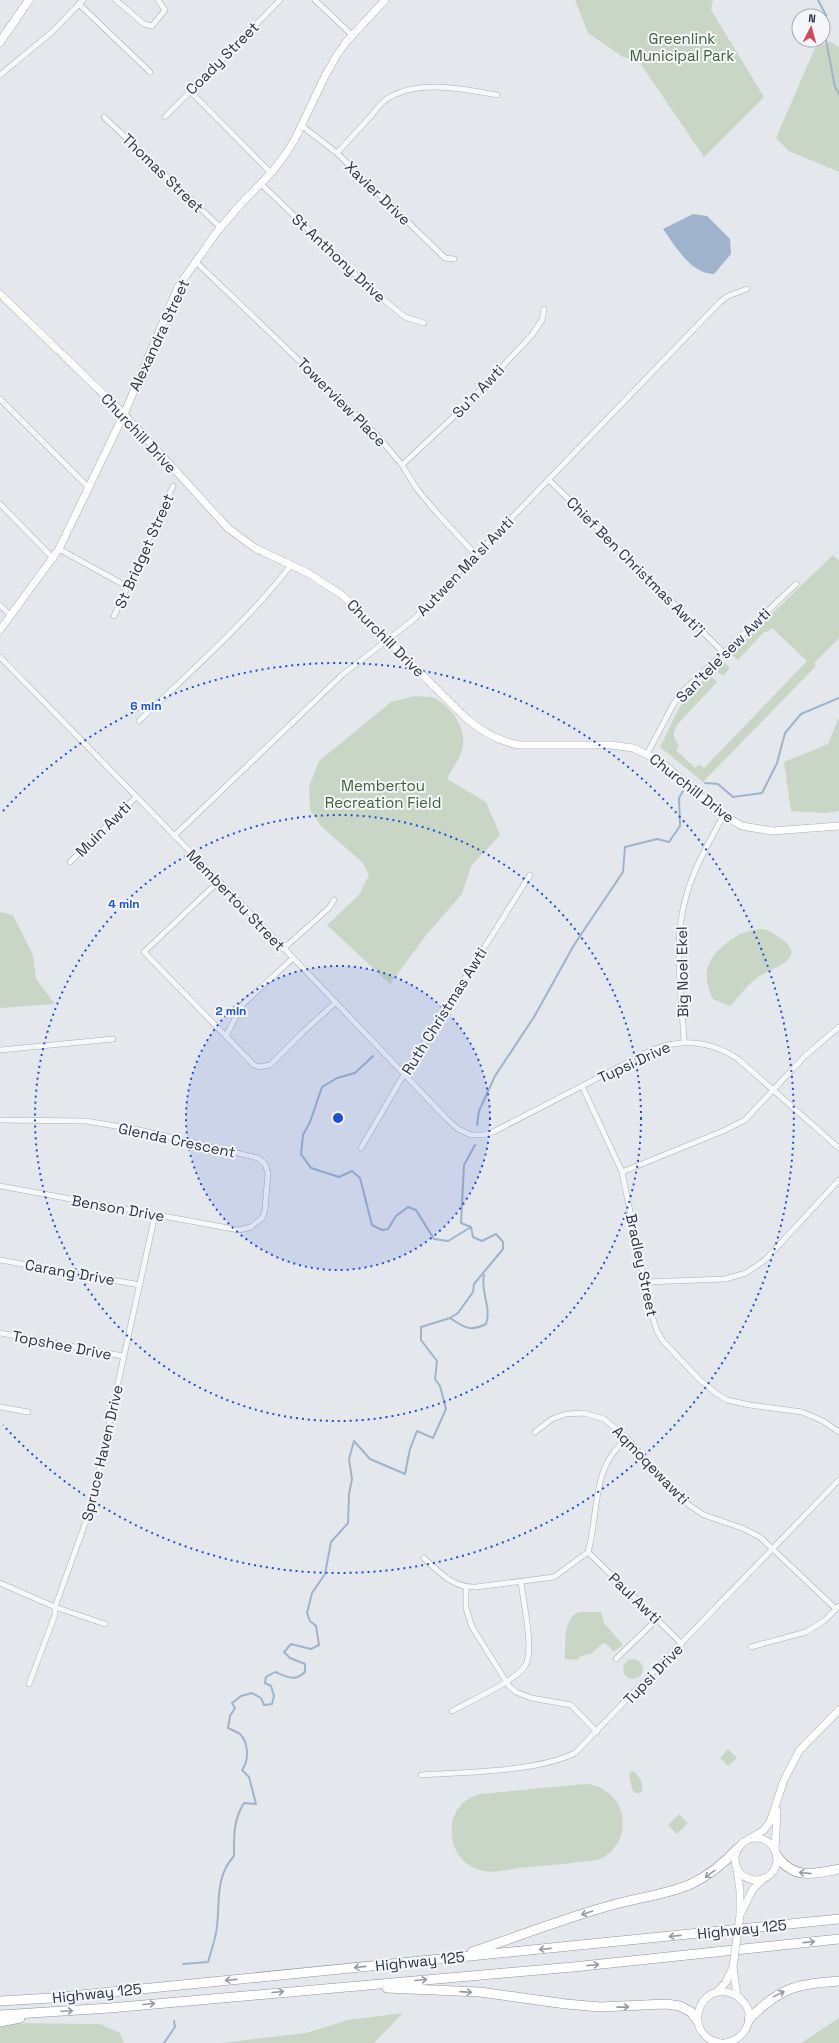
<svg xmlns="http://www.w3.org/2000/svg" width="839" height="2043" font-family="'Space Grotesk',sans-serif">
<rect width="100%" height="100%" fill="#e4e7ec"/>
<g fill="#c9d6c5">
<path d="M575 0H713L711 10 764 97 704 157 638 60 623 57 588 33Z"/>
<path d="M830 42 839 47V172L789 151 776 138 815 48Z"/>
<path d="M833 555 839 561V638L814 663 816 666 703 782 660 747 679 708 691 693 721 663 724 662 730 668 723 676 717 671 712 677 717 682 677 725C672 734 673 738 679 745L676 750 695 768 699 764 704 768 807 661 772 628 767 632H764L738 660 732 655V652Z"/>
<path d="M415 696C421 697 429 696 434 698 450 705 466 727 463 746 461 758 452 768 447 779L486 802 500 835 471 866 462 894 427 934 390 984 327 925 359 895 369 875 363 863 321 826 310 810 309 787 319 761 391 702Z"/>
<path d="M839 717V811L825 813 791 811 784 762 828 744Z"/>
<path d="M0 912 13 915 33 955 36 979 55 1004 0 1008Z"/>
<path d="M763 929C771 931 778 936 784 941 808 960 767 970 758 977 747 985 739 997 730 1006L713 999C701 974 706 958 728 942 739 934 749 929 763 929Z"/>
<path d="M580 1612H601L604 1623 623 1645 613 1652 609 1646 603 1643 592 1653 579 1657 578 1660 565 1659C566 1643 562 1617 580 1612Z"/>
<circle cx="633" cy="1669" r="10"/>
<path d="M728 1749 737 1758 728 1766 720 1758Z"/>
<path d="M632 1771C638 1773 644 1784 642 1791L639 1793H635L632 1789 629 1774Z"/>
<path d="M586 1784C628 1788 637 1843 598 1860 571 1863 545 1866 518 1868 508 1870 495 1873 484 1871 444 1864 439 1804 480 1794Z"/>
<path d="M679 1814 688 1823 677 1834 668 1825Z"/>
<path d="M403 2013 374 2043H220L306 2033 348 2020Z"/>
<path d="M839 2018V2043H801Z"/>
<path d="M0 2023 100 2024 120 2033 124 2043H0Z"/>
</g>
<path fill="#9fb4cc" d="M693 214 707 216 730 239 731 254 714 274C691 274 675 246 663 229Z"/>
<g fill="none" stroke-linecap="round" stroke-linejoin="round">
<g stroke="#9fb4cc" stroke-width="2">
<path d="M818 0 826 15 825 35 835 87 839 94"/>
<path d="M705 783 718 784 733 797 762 793 777 763 785 733 801 714 839 698"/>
<path d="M373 1056 355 1073 337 1078 322 1087 310 1122 303 1135 301 1154 311 1168 339 1177 352 1171 360 1178 372 1225 382 1230 388 1229 396 1216 408 1207 416 1210 434 1239 448 1241 471 1227"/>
<path d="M477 1125 479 1111 495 1076 534 1017 574 945 623 872 625 847 657 839 669 842 680 826 679 798 683 791"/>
<path d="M471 1227 461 1223 464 1165 475 1145"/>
<path d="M450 1318C465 1328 470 1332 486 1324 492 1308 480 1291 484 1275"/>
<path d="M183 1964 208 1962C211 1951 216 1938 217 1926 220 1901 215 1877 234 1856 234 1837 233 1820 244 1803L256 1804 249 1777 242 1770C249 1761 249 1743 240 1734 237 1732 232 1730 228 1728L230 1716 235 1708 232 1703 241 1696 252 1693 261 1698 264 1705 272 1704 274 1696 271 1686 265 1683 266 1677 275 1672C287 1677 295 1682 305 1672V1664L290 1658 284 1652 291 1644 311 1649 319 1645 316 1626 310 1621 307 1613 312 1593 325 1574 331 1542 348 1523 349 1494 352 1479 349 1459 354 1441 370 1459 405 1474 410 1449 417 1431 433 1438 446 1409 440 1386 435 1379 437 1361 421 1340V1327L450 1318 458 1313 473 1292 474 1284 503 1249V1242L496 1234 482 1241 473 1237 471 1227"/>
<path d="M164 2043 175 2027 174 2021"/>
</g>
<defs>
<g id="street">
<path d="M116 0 144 24 152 26 165 10 158 0"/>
<path d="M315 0 352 35"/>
<path d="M79 4 150 72"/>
<path d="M0 75 52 32 83 0"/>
<path d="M190 91 271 173"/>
<path d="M104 117 221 228"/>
<path d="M165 117 280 0"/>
<path d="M302 126 337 153 445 258 454 259"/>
<path d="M337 153C348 141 359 129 370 117 374 112 379 106 384 101 415 78 463 89 497 95"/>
<path d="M260 183 374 292 405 317 424 323"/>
<path d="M195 261 377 435 402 465 417 489 437 513 476 555"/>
<path d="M0 399 89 488"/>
<path d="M402 465 465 406 532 335 542 320 544 309"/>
<path d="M548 479 723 652"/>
<path d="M0 504 54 559"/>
<path d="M59 549 128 587"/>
<path d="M0 605 10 615"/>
<path d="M114 616 173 486"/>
<path d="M0 657 256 919 447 1119 458 1129 471 1135H483L493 1132 652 1050C682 1038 711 1041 738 1059L839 1148"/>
<path d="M139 721C191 671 247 622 291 565"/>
<path d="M647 754 673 705 681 693 796 584"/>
<path d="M174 836 342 675 413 620 720 302 728 296 747 289"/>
<path d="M70 862 136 797"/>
<path d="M219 881 144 952 254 1065 259 1067 270 1065 303 1032 335 1003"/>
<path d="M283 949 329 908 334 900"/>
<path d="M226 1036 242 1005 292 959"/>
<path d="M684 1042C682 993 672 941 687 893 695 866 710 841 723 816"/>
<path d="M0 1050 113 1039"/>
<path d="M582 1086 622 1172 650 1309 657 1331 663 1341 700 1380 717 1394 727 1400 750 1405 802 1412 823 1421 839 1432"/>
<path d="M0 1120 86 1121 139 1130 258 1158 265 1164 268 1173 265 1209 263 1217 251 1227 239 1230 0 1186"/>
<path d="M361 1148 400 1081 530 875"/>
<path d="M622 1172 723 1131 745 1120 804 1057 839 1027"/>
<path d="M0 1260 140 1285"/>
<path d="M645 1282 725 1279 746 1273 765 1260 839 1180"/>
<path d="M0 1333 123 1356"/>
<path d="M0 1407 28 1412"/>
<path d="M535 1432 552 1419 566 1414 584 1413 604 1419 627 1438 668 1486 686 1503 704 1515 742 1528 760 1537 836 1609"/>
<path d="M588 1552 682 1644"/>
<path d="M424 1558C440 1573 453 1588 476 1587L554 1577 588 1552C599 1515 591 1465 627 1439"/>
<path d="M0 1583 55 1607 105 1624"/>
<path d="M466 1587V1608L472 1627 509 1686 516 1692 531 1698 571 1705 597 1732"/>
<path d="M751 1647 806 1632 824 1621 839 1606"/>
<path d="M616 1659 657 1619"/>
<path d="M29 1684 55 1615V1607L90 1510 155 1215"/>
<path d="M452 1711C468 1702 520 1679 526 1664 534 1648 523 1601 521 1582"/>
<path d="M421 1775C464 1772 537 1772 575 1753L839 1480"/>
</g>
<g id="secondary">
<path d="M0 294 124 414 228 528 255 548 308 573 342 595 466 718C482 732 498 741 519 745H611L633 748 660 761 717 811 742 826 772 831 839 826"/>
<path d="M0 630 59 549 124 414 178 287 216 233 240 205 271 173 285 155 295 139 325 76 337 55 347 41 385 0"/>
<circle cx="756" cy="1859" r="21"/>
<path d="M749 1839 764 1830 770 1822 784 1780 799 1751 839 1710"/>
<path d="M775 1850 777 1811"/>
<path d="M737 1869 740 1891V1915"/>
<path d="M741 1913 753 1889 764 1878"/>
<path d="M733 1968 737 1996"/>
<path d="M717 1992 726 1982 733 1967"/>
<path d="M721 2043C680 2036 699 1979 733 1994 740 1997 745 2003 748 2009 753 2026 741 2040 725 2043"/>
</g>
<path id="primary" d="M0 42 29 0"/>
<g id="highway">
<path d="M777 1856C794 1880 814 1874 839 1869"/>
<path d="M472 1952C516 1937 560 1920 605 1907 663 1890 693 1897 738 1848"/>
<path d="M387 1988 480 1992 566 2004 600 2007 666 2004 680 2006 691 2012 697 2020"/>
<path d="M0 2001 51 1998 839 1919"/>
<path d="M0 2015 110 2008 573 1967 839 1939"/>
<path d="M749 2019C780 1988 795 1984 839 1981"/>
<path d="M0 2022 20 2018"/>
</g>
</defs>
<use href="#street" stroke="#a9aeb7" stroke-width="6"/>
<use href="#secondary" stroke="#a9aeb7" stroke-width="8"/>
<use href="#primary" stroke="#a3abb8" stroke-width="9"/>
<use href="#highway" stroke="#8b94a3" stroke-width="10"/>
<use href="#street" stroke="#f7f8fa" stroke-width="5"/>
<use href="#secondary" stroke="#fff" stroke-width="7"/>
<use href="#primary" stroke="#fff" stroke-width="8"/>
<use href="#highway" stroke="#fff" stroke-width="9"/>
<defs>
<path id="secondary-bridge" d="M733 1967 740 1915"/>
</defs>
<use href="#secondary-bridge" stroke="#a9aeb7" stroke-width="8" stroke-linecap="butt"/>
<use href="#secondary-bridge" stroke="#fff" stroke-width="7"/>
</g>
<defs><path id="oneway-shaft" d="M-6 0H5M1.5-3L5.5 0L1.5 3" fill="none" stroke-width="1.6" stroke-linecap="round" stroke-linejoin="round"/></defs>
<g stroke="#959aa2">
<use href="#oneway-shaft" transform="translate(805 1873) rotate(-174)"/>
<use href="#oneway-shaft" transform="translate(710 1874) rotate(144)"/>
<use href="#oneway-shaft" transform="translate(587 1913) rotate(161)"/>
<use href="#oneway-shaft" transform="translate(675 1936) rotate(174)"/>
<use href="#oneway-shaft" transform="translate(809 1942) rotate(-6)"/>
<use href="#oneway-shaft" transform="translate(545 1949) rotate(174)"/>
<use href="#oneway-shaft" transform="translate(593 1965) rotate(-6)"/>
<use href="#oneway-shaft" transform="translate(360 1967) rotate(174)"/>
<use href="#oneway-shaft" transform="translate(231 1980) rotate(174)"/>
<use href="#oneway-shaft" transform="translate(421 1980) rotate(-5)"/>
<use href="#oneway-shaft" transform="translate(278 1992) rotate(-5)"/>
<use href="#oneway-shaft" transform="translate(466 1992) rotate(4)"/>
<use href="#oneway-shaft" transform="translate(779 1994) rotate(-26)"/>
<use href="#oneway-shaft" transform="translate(149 2004) rotate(-5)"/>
<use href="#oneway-shaft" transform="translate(623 2007) rotate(-1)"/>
<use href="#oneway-shaft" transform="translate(67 2011) rotate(-3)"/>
</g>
<circle cx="338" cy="1118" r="152" fill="#1d4ed8" fill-opacity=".12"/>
<g fill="none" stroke="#1d4ed8" stroke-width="2" stroke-dasharray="2 4">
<circle cx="338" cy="1118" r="152"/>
<circle cx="338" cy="1118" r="303"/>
<path d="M3 811A455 455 0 1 1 3 1425"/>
</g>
<g text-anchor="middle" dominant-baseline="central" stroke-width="4" stroke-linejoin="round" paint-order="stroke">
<g font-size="15" fill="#3f6138" stroke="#f4f6f9">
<text x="682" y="38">Greenlink<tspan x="682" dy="17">Municipal Park</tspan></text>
<text x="383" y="785">Membertou<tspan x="383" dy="17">Recreation Field</tspan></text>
</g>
<g font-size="15" fill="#2b3445" stroke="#f4f6f9">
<text transform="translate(222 58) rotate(-45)">Coady Street</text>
<text transform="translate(163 173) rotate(44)">Thomas Street</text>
<text transform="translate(378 193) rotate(44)">Xavier Drive</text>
<text transform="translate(339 258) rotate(43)">St Anthony Drive</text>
<text transform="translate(159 335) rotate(-65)">Alexandra Street</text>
<text transform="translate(478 391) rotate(-46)">Su'n Awti</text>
<text transform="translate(342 402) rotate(45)">Towerview Place</text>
<text transform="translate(139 433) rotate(47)">Churchill Drive</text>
<text transform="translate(144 551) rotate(-66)">St Bridget Street</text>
<text transform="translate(465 566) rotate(-46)">Autwen Ma'sl Awti</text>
<text transform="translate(636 566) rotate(45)">Chief Ben Christmas Awti'j</text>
<text transform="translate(386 638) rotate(45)">Churchill Drive</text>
<text transform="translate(723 655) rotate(-45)">San'tele'sew Awti</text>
<text transform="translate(692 788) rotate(38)">Churchill Drive</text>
<text transform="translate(103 829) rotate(-45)">Muin Awti</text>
<text transform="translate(236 900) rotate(46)">Membertou Street</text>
<text transform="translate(682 972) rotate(-91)">Big Noel Ekel</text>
<text transform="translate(444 1011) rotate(-58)">Ruth Christmas Awti</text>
<text transform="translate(634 1062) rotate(-25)">Tupsi Drive</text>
<text transform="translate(177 1140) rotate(12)">Glenda Crescent</text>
<text transform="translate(118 1208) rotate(10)">Benson Drive</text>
<text transform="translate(642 1265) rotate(78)">Bradley Street</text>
<text transform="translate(70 1272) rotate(10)">Carang Drive</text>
<text transform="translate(62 1345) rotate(11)">Topshee Drive</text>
<text transform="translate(102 1453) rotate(-77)">Spruce Haven Drive</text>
<text transform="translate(651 1465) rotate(46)">Aqmoqewawti</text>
<text transform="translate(635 1598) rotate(44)">Paul Awti</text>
<text transform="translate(653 1674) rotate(-46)">Tupsi Drive</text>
<text transform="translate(742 1929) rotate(-6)">Highway 125</text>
<text transform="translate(420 1961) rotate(-6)">Highway 125</text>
<text transform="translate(97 1993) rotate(-6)">Highway 125</text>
</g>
</g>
<circle cx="338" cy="1118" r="6" fill="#1d4ed8" stroke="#f4f6f9" stroke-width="2"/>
<g font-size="12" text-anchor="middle" font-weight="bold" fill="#1d4ed8" stroke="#f4f6f9" stroke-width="4" stroke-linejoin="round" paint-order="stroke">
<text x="146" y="710">6 min</text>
<text x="124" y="908">4 min</text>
<text x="231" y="1015">2 min</text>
</g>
<g transform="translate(811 28) rotate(6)"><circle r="19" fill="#f4f6f9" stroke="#a4a8b1"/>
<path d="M0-3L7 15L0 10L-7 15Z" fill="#d1495b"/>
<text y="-6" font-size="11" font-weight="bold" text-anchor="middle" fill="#2b3445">N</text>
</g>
</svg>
